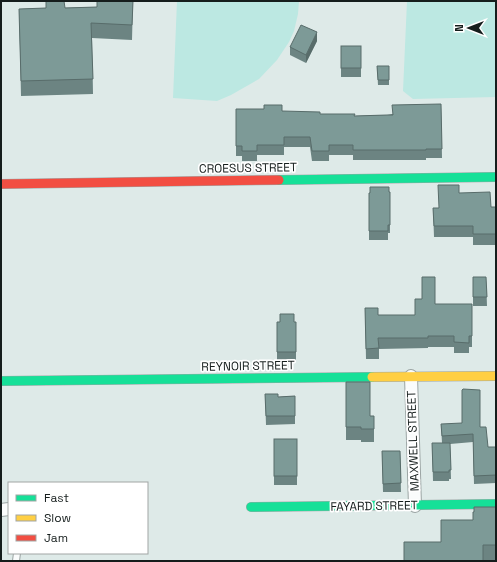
<svg xmlns="http://www.w3.org/2000/svg" width="497" height="562" font-family="'Space Grotesk',sans-serif">
<rect width="100%" height="100%" fill="#deeae8"/>
<g fill="#bce8e2">
<path d="M177 1H299L298 14 294 31 289 42 277 60 259 79 231 95 217 101 173 98Z"/>
<path d="M407 1H496V97L413 99 403 91Z"/>
</g>
<g fill="none" stroke-linecap="round" stroke-linejoin="round">
<defs>
<path id="lane" d="M16 561 17 553"/>
<g id="street">
<path d="M411 376 415 506"/>
<path d="M1 510 9 509"/>
</g>
<g id="fast">
<path d="M279 180 496 177"/>
<path d="M1 381 372 377"/>
<path d="M251 507 496 504"/>
</g>
<path id="slow" d="M372 377 496 376"/>
<path id="jam" d="M1 184 279 180"/>
</defs>
<use href="#lane" stroke="#9ca5a4" stroke-width="8"/>
<use href="#street" stroke="#9ca5a4" stroke-width="14"/>
<use href="#fast" stroke="#9ca5a4" stroke-width="10"/>
<use href="#slow" stroke="#9ca5a4" stroke-width="10"/>
<use href="#jam" stroke="#9ca5a4" stroke-width="10"/>
<use href="#lane" stroke="#fafcfc" stroke-width="6"/>
<use href="#street" stroke="#fafcfc" stroke-width="12"/>
<use href="#fast" stroke="#16e098" stroke-width="9"/>
<use href="#slow" stroke="#ffcf43" stroke-width="9"/>
<use href="#jam" stroke="#f24e42" stroke-width="9"/>
</g>
<g fill="#6c8482">
<path d="M133 1 132 40 92 38 93 94 21 96 19 9 97 7Z"/>
<path d="M317 41 306 63 290 55V47Z"/>
<rect x="341" y="46" width="20" height="31"/>
<path d="M377 66H389V85H378Z"/>
<path d="M441 104 442 158H426V160H353V155H329V161H312L310 147H284V155H257V161H242V156H236V109L355 116 387 115Z"/>
<path d="M390 192V233H388V240H369V193Z"/>
<path d="M459 193 491 207H496V245H473V237H434L433 208H439Z"/>
<path d="M473 277H486L487 306H473Z"/>
<path d="M435 304H472V347H469V353H454V347H428V348L379 349V359H366L365 308 378 315H415Z"/>
<rect x="277" y="322" width="19" height="39"/>
<path d="M346 382 370 416H374V442H361V440H346Z"/>
<path d="M265 394 278 397 295 396V424L266 425Z"/>
<path d="M441 424 480 427 488 447H496V483L474 484 473 442 450 444 451 479H449V481H433L432 443H442Z"/>
<rect x="274" y="439" width="23" height="46"/>
<path d="M382 451H400L401 492H383Z"/>
<path d="M496 507V561H404L441 542 473 520Z"/>
</g>
<path fill="#586c6a" d="M317 32V41L306 63V55Z"/>
<g fill="#7d9a97" stroke="#586c6a">
<path d="M46 1H64L65 8 97 7V1H133L132 25 91 23 93 79 21 81 19 9 46 8Z"/>
<path d="M301 25 317 32 306 55 290 47Z"/>
<rect x="341" y="46" width="20" height="22"/>
<path d="M377 66H389V80H378Z"/>
<path d="M441 104 442 149H426V150H353V145H329V151H312L310 137H284V145H257V151H242V146H236V109H264V105H282V111L320 112V114H355L354 116 387 115H393L392 105Z"/>
<path d="M438 185H459V193L490 192 491 207H496V234H473V226H434L433 208H439Z"/>
<path d="M370 187H389V192H390V225H388V231H369V193H370Z"/>
<path d="M422 277H435V304H472V336H469V343L454 342V336H428V338H378L379 348 366 349 365 308H378V315H415V299H422Z"/>
<path d="M473 277H486L487 297H473Z"/>
<path d="M280 314H294V322H296V352H277V322H280Z"/>
<path d="M346 382H370V416H374V429H361V427H346Z"/>
<path d="M463 389 480 390V427H486L488 447H496V475L474 476 473 434 442 436 441 424 462 423V390Z"/>
<path d="M265 394H278V397L295 396V416H266Z"/>
<rect x="274" y="439" width="23" height="37"/>
<path d="M432 443H450L451 470H449V472H433Z"/>
<path d="M382 451H400L401 483 383 484Z"/>
<path d="M474 507H496V545H483V561H404V542H441V520H473V512H474Z"/>
</g>
<g text-anchor="middle" dominant-baseline="central" stroke-width="3.5" stroke-linejoin="round" paint-order="stroke">
<g font-size="12" fill="#151d1c" stroke="#fff">
<text transform="translate(248 168) rotate(-1)">CROESUS STREET</text>
<text transform="translate(248 366) rotate(-1)">REYNOIR STREET</text>
<text transform="translate(413 441) rotate(-92)">MAXWELL STREET</text>
<text transform="translate(374 506) rotate(-1)">FAYARD STREET</text>
</g>
</g>
<rect width="497" height="562" fill="none" stroke="#151d1c" stroke-width="4"/>
<rect x="8" y="482" width="140" height="72" fill="#ffffff" stroke="#a1a5a4"/>
<rect x="16" y="495" width="20" height="6" fill="#16e098" stroke="#a1a5a4"/>
<text x="44" y="502" font-size="12" fill="#151d1c">Fast</text>
<rect x="16" y="515" width="20" height="6" fill="#ffcf43" stroke="#a1a5a4"/>
<text x="44" y="522" font-size="12" fill="#151d1c">Slow</text>
<rect x="16" y="535" width="20" height="6" fill="#f24e42" stroke="#a1a5a4"/>
<text x="44" y="542" font-size="12" fill="#151d1c">Jam</text>
<g transform="translate(469 28) rotate(270)" stroke="#ffffff" stroke-width="3" paint-order="stroke">
<path d="M0-3L7 15L0 10L-7 15Z" fill="#151d1c"/>
<text y="-6" font-size="11" font-weight="bold" text-anchor="middle" fill="#151d1c">N</text>
</g>
</svg>
